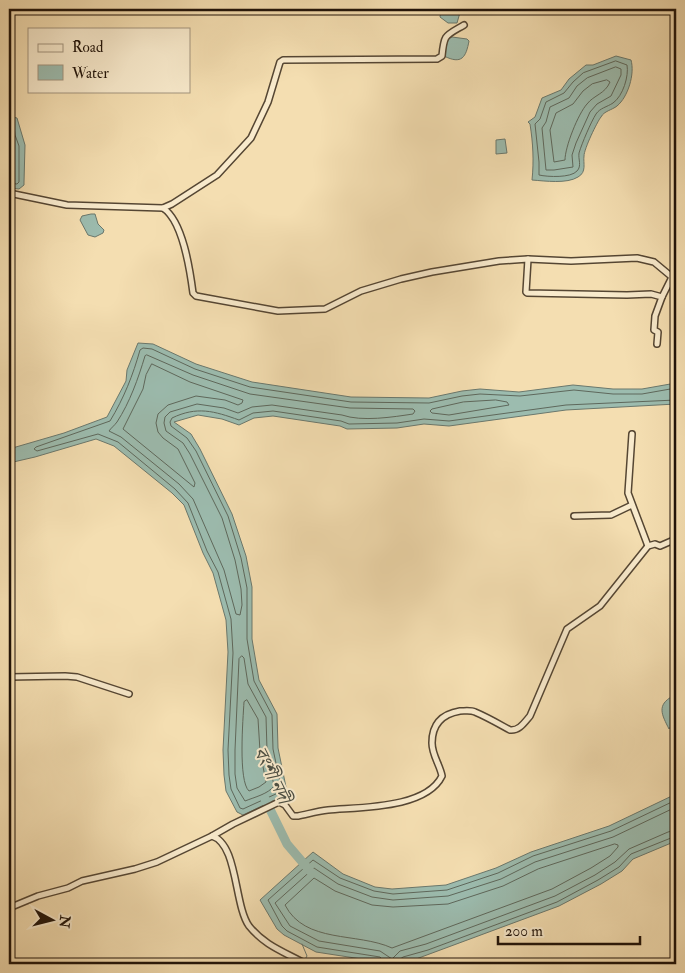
<svg xmlns="http://www.w3.org/2000/svg" width="685" height="973" font-family="'IM FELL Double Pica','Noto Serif Bengali',serif">
<rect width="100%" height="100%" fill="#f4deb1"/>
<filter id="stains"><feTurbulence type="fractalNoise" baseFrequency=".004" numOctaves="4"/><feColorMatrix values="0 0 0 0 .2 0 0 0 0 .09 0 0 0 0 .02 0 0 0 .5 -.17"/></filter>
<radialGradient id="worn" r=".72"><stop offset=".6" stop-color="#630" stop-opacity="0"/><stop offset="1" stop-color="#630" stop-opacity=".3"/></radialGradient>
<g fill="#9cbcaf" stroke="#6a786d">
<path d="M441 9H461L457 23H448L440 17Z"/>
<path d="M452 37 467 39 469 41C466 57 462 65 444 56L446 40Z"/>
<path d="M616 56 631 60C635 74 628 97 617 106 612 110 604 111 601 117 597 122 584 149 584 156 583 163 587 172 578 177 567 184 545 181 532 180 534 161 533 143 530 124L528 122 535 117 542 98 561 90 569 79 586 65H593Z"/>
<path d="M9 116 17 118 25 145 24 182V185L19 189 9 188Z"/>
<path d="M505 139 507 153 496 154V140Z"/>
<path d="M91 214H95L98 224 104 230 103 233 95 237 88 235 80 220 82 216Z"/>
<path d="M138 343 153 344 196 364 252 382 351 397 429 398 462 391 480 389 519 392 573 385 613 389H642L676 383V404L566 410 449 426 424 424 397 428 347 429 340 426 273 416 254 418 239 425 222 419 198 415 174 422 191 434 200 449 232 514 246 556 252 587V639L259 680 277 714 278 748 286 787 283 796 243 815 237 812 226 791 224 775 223 750 228 652 226 620 213 573 203 553 184 505 172 493 114 446 96 439 35 457 9 463V449L64 433 107 417 126 381 127 370Z"/>
<path d="M673 696H676V718L669 729C662 715 656 705 673 696Z"/>
<path d="M676 794V841L633 859 622 871 601 884 559 906 416 959 398 963 381 962 316 952 284 935 277 929 260 900 313 852 343 874 375 887 392 889 446 885 496 868 531 852 609 826Z"/>
</g>
<g fill="none" stroke-linecap="round" stroke-linejoin="round">
<g stroke="#5e685c" stroke-width="1">
<path d="M616 61 627 65C629 76 623 96 613 103 607 107 600 108 596 114 591 122 582 143 579 153 578 159 582 166 577 171 571 178 548 177 539 175V162L535 124 540 119 546 102 564 93 573 82 583 73Z"/>
<path d="M616 67 621 69V75L611 96 597 104 590 112 576 143 572 155 573 167 554 170H546L542 128 546 122 550 107 569 98 577 86 587 78Z"/>
<path d="M607 80 610 82C605 94 594 95 587 104 578 114 565 147 565 160L554 162 550 130 556 113 573 104 583 91 592 84Z"/>
<path d="M9 121 13 122 14 126 15 135 19 146V182L17 184 9 183"/>
<path d="M147 355 193 375 250 394 350 408 413 409 415 411 413 414C393 417 362 422 342 415L272 405 252 407 238 413 224 408 197 404 170 412 165 417 164 423 166 431 183 443 190 454 222 518 235 560 241 589 242 605 240 615 236 614 224 570 193 499 179 484 121 437 109 431C111 428 114 426 117 422 130 402 138 379 145 356Z"/>
<path d="M152 364 190 382 243 400 242 403 238 405 225 400 196 396 168 405 158 414 156 423 158 432 163 438 178 449 195 483 194 487 123 429 143 389 146 375Z"/>
<path d="M676 388 642 394H613L574 390 520 396 480 394 462 396 429 403 351 402 250 387 195 369 152 349 143 348 140 350C133 375 124 398 110 421L36 447 34 449 37 451 98 434 118 442 175 489 188 503 207 551 218 572 231 619 233 653 228 750 229 775 231 789 240 808 243 809 278 793 281 787 273 749 272 715 254 681 247 639V588L241 558 228 516 196 451 187 438 171 426 170 422 172 418C197 406 214 411 239 420L253 413 273 411 341 421 349 424 397 423 424 419 449 421 566 405 676 400"/>
<path d="M496 400 507 402 509 405 449 415 432 413 430 411 432 409 463 402Z"/>
<path d="M242 656 244 658 248 684 266 717 267 750 274 786C268 794 255 797 245 801L237 788 235 774V750L239 659Z"/>
<path d="M247 700 258 719 260 751 266 782 259 787 249 791C238 781 243 719 244 702Z"/>
<path d="M676 807 613 837 535 862 501 879 448 896 393 900 372 897 338 884 314 868 275 903 290 926 319 941 380 951 392 959 400 951 426 944 555 896 595 875 615 862 629 849 668 832 676 830"/>
<path d="M615 844 618 845V847L610 856 591 868 552 889 392 948C357 932 305 944 285 905L314 878 335 891 372 905 393 907 448 904 503 886 538 869Z"/>
<path d="M384 964 383 960 380 957 317 947 287 931 282 926 268 900 313 860 340 878 374 891 393 894 447 890 498 873 533 856 611 831 676 800"/>
<path d="M399 964V960L403 957 428 950 557 902 598 880 619 867 631 854 676 836"/>
</g>
<path stroke="#6a786d" stroke-width="1" d="M302 944 307 956 304 961"/>
<path stroke="#9cbcaf" stroke-width="9" d="M265 799 287 844 310 871"/>
<defs>
<g id="minor">
<path d="M9 193 67 205 163 208C183 221 190 270 193 293L196 296 278 311 325 309 361 291 401 279 432 272 499 261 528 259 526 292 527 293 627 295 651 294 662 297 655 316 654 330 658 332 657 344"/>
<path d="M163 208 172 204 217 175 251 138 268 102 280 62 283 60 437 59 442 56C444 34 445 36 464 25"/>
<path d="M528 259 571 261 637 258 654 262 672 277"/>
<path d="M662 297 672 277 676 279"/>
<path d="M632 434 628 493 648 546"/>
<path d="M574 516 611 515 632 505"/>
<path d="M9 677 65 676 77 677 129 694"/>
<path d="M212 836C238 844 234 905 249 926 265 946 285 952 306 964"/>
<path d="M9 908 38 896 68 888 82 881 135 869 157 862 212 836 233 824 279 802 285 805 293 816H298C308 814 318 811 328 810 359 807 426 809 442 776 440 765 432 755 432 743 432 724 442 714 460 711 465 711 471 710 475 712 487 717 499 724 510 730 519 731 524 723 530 716L567 629 600 606 648 546 655 544 660 546 676 539"/>
</g>
</defs>
<use href="#minor" stroke="#554633" stroke-width="8"/>
<use href="#minor" stroke="#f8eacc" stroke-width="5"/>
</g>
<g text-anchor="middle" dominant-baseline="central" stroke-width="4" stroke-linejoin="round" paint-order="stroke">
<g font-size="19" font-style="italic" fill="#4b4e43" stroke="#f8eacc">
<text transform="translate(272 775) rotate(64)">বংশী নদী</text>
</g>
</g>
<rect width="685" height="973" fill="none" stroke="#f4deb1" stroke-width="30"/>
<rect x="10" y="10" width="665" height="953" fill="none" stroke="#201309" stroke-width="2.5"/>
<rect x="15" y="15" width="655" height="943" fill="none" stroke="#201309"/>
<rect x="28" y="28" width="162" height="65" fill="#f8eacc" stroke="#a2947e"/>
<rect x="38" y="44" width="25" height="8" fill="#f8eacc" stroke="#a2947e"/>
<text x="72" y="52" font-size="15" fill="#201309">Road</text>
<rect x="38" y="65" width="25" height="15" fill="#9cbcaf" stroke="#a2947e"/>
<text x="72" y="78" font-size="15" fill="#201309">Water</text>
<g transform="translate(52 920) rotate(97)" stroke="#f8eacc" stroke-width="4" paint-order="stroke">
<path d="M0-4L9 19L0 12L-9 19Z" fill="#201309"/>
<text y="-8" font-size="14" font-weight="bold" text-anchor="middle" fill="#201309">N</text>
</g>
<path d="M498 936v8h142v-8" fill="none" stroke="#201309" stroke-width="2.5"/>
<text x="505" y="936" font-size="15" fill="#201309" stroke="#f8eacc" stroke-width="4" paint-order="stroke">200 m</text>
<rect width="100%" height="100%" filter="url(#stains)"/>
<rect width="100%" height="100%" fill="url(#worn)"/>
</svg>
